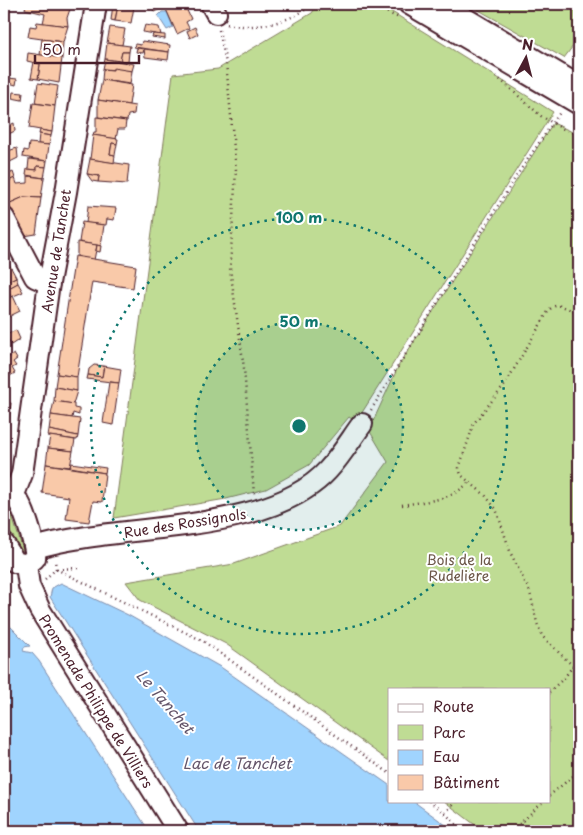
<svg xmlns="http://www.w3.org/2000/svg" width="583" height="835" font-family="'Playpen Sans',sans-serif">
<rect width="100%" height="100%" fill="#fff"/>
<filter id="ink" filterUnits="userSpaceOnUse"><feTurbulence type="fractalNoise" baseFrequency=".02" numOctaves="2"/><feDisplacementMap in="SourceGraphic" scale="10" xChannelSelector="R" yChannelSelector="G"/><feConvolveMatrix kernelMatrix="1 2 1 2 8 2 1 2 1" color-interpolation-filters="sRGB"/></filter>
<g filter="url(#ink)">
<g fill="#bfdc94" stroke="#847e60">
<path d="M318 4H379L553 112 356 422 349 417 309 465 266 489 226 499 114 518 173 74 218 69 312 13Z"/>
<path d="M468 4H579V38L564 58Z"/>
<path d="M553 123 579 135V831H483L444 801H549V689H389V761L226 644 140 600 126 582 234 564 340 526 388 462 369 430 399 365Z"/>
<path d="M4 507H9L23 550 21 551 4 521Z"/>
</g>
<g fill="#a0d4fe" stroke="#7e8caa">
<path d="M162 12H167L173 27 167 30 158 16Z"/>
<path d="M61 583 128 615 222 668 389 785V801H413L454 831H199L50 597 52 588Z"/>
<path d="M4 620 30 646 24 647 23 651 32 653 39 661 149 831H4Z"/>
</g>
<g fill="#f9c9a9" stroke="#4a1f2b">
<path d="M4 4H8L6 17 4 16Z"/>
<path d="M26 4 70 9 67 18 68 26 43 23 45 14 25 9Z"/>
<path d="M42 4H71L70 9Z"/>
<path d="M113 4 118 5 115 21 111 20Z"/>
<path d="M113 4H135L134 7Z"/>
<path d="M152 4H158L160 9 154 12Z"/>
<path d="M158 4H172L160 9Z"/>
<path d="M172 4H184L191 19 186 22 189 28 177 34 165 7Z"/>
<path d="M118 5 134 7 131 23 115 21Z"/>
<path d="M37 22 68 26 63 42 28 37 30 26 36 27Z"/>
<path d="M145 25 159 27 161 35 143 32Z"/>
<path d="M110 27 125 29 122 45 107 43Z"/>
<path d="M195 27 198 34 190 38 187 31Z"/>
<path d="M153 34 165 35V39L152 37Z"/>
<path d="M42 39 63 42 62 58 40 55Z"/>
<path d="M142 41 170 45 169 52 134 47 135 44 141 45Z"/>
<path d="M107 43 130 46 129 52H122L120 61 105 59Z"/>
<path d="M137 48 144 49 143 53 136 52Z"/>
<path d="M144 49 169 52 168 60 145 57Z"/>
<path d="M122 52H129L128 62 120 61Z"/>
<path d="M28 53 62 58 59 83 38 79 40 64 27 61Z"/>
<path d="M105 59 134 64 132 71 103 69Z"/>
<path d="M34 62 40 64 38 79 31 78Z"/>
<path d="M113 68 132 71 130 84 102 80 103 69 113 70Z"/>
<path d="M9 78 17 79 16 85 9 83Z"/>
<path d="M102 80 132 85 129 105 98 100Z"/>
<path d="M38 83 58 86 55 106 35 103Z"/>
<path d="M13 92 23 93 22 100 12 98Z"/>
<path d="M98 100 135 106 134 114 128 115 127 121 98 117Z"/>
<path d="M33 103 55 106 52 132 29 128Z"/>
<path d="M96 117 126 121 125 129H118L116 139 93 135 94 132H96Z"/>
<path d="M14 123 15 131 4 136V128Z"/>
<path d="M40 130 52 132 51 136 39 134Z"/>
<path d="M39 134 51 136 49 145 38 144Z"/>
<path d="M93 135 118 139 117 144 112 143 110 154 115 155 114 163 90 159Z"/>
<path d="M4 142 8 151 17 148 18 158 6 164H4Z"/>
<path d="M29 143 49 145 47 161 23 157 24 150 28 151Z"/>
<path d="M112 143 117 144 115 155 110 154Z"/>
<path d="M29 159 47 161 46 167 37 166V170L28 169Z"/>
<path d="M90 159 129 165 127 184 98 182 99 176 87 174Z"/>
<path d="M6 164 11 173 4 177V165Z"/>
<path d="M37 166 46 167 44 178 26 175 27 169 37 170Z"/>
<path d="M13 172 15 178 4 183V177Z"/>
<path d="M87 174 99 176 98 182 92 181Z"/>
<path d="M28 176 44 178 41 198 24 197 8 204 4 195V183L15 178 17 184 28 183Z"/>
<path d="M24 197 41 198 36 234 24 236 8 204Z"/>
<path d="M88 206 116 208 114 220 107 219 106 225 86 223Z"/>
<path d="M82 222 104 225 101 246 79 242Z"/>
<path d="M77 242 97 245 94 260 77 257Z"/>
<path d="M97 245 101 246 100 252 96 251Z"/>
<path d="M75 256 136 266 133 288 92 282 77 377 57 374Z"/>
<path d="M9 264 16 277 4 283V266Z"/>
<path d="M16 277 18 283 7 289 4 283Z"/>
<path d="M18 283 23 292 11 297 7 289Z"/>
<path d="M13 296 20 311 4 319V301Z"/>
<path d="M16 330 20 339 11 345 6 335Z"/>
<path d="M14 354 17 359 13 362 16 366 12 368 15 373 4 379V360Z"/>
<path d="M94 365 104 366 102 377 88 375 89 369Z"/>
<path d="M104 366 121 369 119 383 87 379 88 375 102 377Z"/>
<path d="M57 374 77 377V391L55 387Z"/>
<path d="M109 382 119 383 113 425 103 423Z"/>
<path d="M4 386 8 392 4 395Z"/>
<path d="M55 387 77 391 73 404 54 401Z"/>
<path d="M54 401 74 404V408L79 409V415L73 413 72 418 51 415Z"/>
<path d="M4 402 11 403 7 433 4 432Z"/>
<path d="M51 415 80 419 78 436 49 430Z"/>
<path d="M49 430 78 436 77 440 48 436Z"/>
<path d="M50 436 75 440 73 451 48 448Z"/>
<path d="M48 448 73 451 70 467 46 464Z"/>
<path d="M71 463 106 468 105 473 70 467Z"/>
<path d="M46 464 105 473 102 502 93 501 89 522 66 519 69 497 42 493Z"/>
</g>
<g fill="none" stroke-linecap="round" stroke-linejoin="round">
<defs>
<g id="minor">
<path d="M211 4 216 13"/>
<path d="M409 4 579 104"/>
<path d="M441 4 579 86"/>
<path d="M4 218 35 277 49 283"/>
<path d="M4 495C9 495 14 496 18 501 24 509 37 549 35 558L26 565 15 562 4 544"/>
<path d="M13 497 22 474 24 460 49 283 66 192 96 4"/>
<path d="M35 548C117 522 267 537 328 470 341 456 351 439 362 424"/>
<path d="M26 565 29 586 40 610 178 831"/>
</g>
</defs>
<use href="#minor" stroke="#4a1f2b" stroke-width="24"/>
<g stroke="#4a1f2b" stroke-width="2.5" stroke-dasharray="1 4" stroke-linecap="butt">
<path d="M369 4 399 18"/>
<path d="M227 24C256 30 290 23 313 4"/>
<path d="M219 30 226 63 236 170 230 268 244 368 254 494"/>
<path d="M496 76 541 116 561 128 579 135"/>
<path d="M579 312C568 312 560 299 549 310L504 386 474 423 459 468 461 475 485 495 496 509 511 554 530 592 537 623 542 636 579 672"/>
<path d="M371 410 517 175 561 111"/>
<path d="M402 505C426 501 451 501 469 482"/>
<path d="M56 569 203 641 389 773"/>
<path d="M57 569 78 568"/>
<path d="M45 579 56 569 55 560"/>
<path d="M549 692 564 678 579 658"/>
<path d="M549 796 579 771"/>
<path d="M429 801 445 813 463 831"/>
<path d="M445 813 456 801"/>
<path d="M512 831 544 801"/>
</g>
<use href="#minor" stroke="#fff" stroke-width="20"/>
</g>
</g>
<circle cx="299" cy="426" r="104" fill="#0f766e" fill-opacity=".12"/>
<g fill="none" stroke="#0f766e" stroke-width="2.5" stroke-dasharray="2.5 5">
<circle cx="299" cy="426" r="104"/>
<circle cx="299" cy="426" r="208"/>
</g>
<g text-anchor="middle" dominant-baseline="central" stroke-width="4" stroke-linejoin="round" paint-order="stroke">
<g font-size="14" fill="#4a1f2b" stroke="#fff">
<text transform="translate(56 251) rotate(-81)">Avenue de Tanchet</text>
<text transform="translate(185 523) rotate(-9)">Rue des Rossignols</text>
<text transform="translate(96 701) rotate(58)">Promenade Philippe de Villiers</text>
</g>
<g font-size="14" fill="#6d584a" stroke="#fff">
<text x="459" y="559">Bois de la<tspan x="459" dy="16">Rudelière</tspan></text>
</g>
<g font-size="15" font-style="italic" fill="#64556a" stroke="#fff">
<text transform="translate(166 701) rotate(49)">Le Tanchet</text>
<text x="237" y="762">Lac de Tanchet</text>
</g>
</g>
<circle cx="299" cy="426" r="8" fill="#0f766e" stroke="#fff" stroke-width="2.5"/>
<g font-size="15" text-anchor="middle" font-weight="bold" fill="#0f766e" stroke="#fff" stroke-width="4" stroke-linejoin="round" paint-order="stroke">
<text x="299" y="223">100 m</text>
<text x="299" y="327">50 m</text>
</g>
<rect width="583" height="835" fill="none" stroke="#fff" stroke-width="20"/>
<rect x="10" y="10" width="563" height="815" fill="none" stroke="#4a1f2b" stroke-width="2" filter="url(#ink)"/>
<rect x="388" y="688" width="162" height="115" fill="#ffffff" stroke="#b7a5aa"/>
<rect x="398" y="704" width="25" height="8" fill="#ffffff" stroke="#b7a5aa"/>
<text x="433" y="712" font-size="15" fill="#4a1f2b">Route</text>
<rect x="398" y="725" width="25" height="15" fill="#bfdc94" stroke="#b7a5aa"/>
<text x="433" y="738" font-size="15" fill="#4a1f2b">Parc</text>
<rect x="398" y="750" width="25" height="15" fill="#a0d4fe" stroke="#b7a5aa"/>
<text x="433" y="762" font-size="15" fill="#4a1f2b">Eau</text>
<rect x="398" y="775" width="25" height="15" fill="#f9c9a9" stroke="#b7a5aa"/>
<text x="433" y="788" font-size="15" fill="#4a1f2b">Bâtiment</text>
<g transform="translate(526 58) rotate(7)" stroke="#ffffff" stroke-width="4" paint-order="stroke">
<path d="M0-4L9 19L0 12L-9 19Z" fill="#4a1f2b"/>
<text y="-8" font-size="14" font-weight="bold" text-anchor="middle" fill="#4a1f2b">N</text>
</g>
<path d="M35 55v8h104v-8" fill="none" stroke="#4a1f2b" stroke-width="2.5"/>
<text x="42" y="55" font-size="15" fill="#4a1f2b" stroke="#ffffff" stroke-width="4" paint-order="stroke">50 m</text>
</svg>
